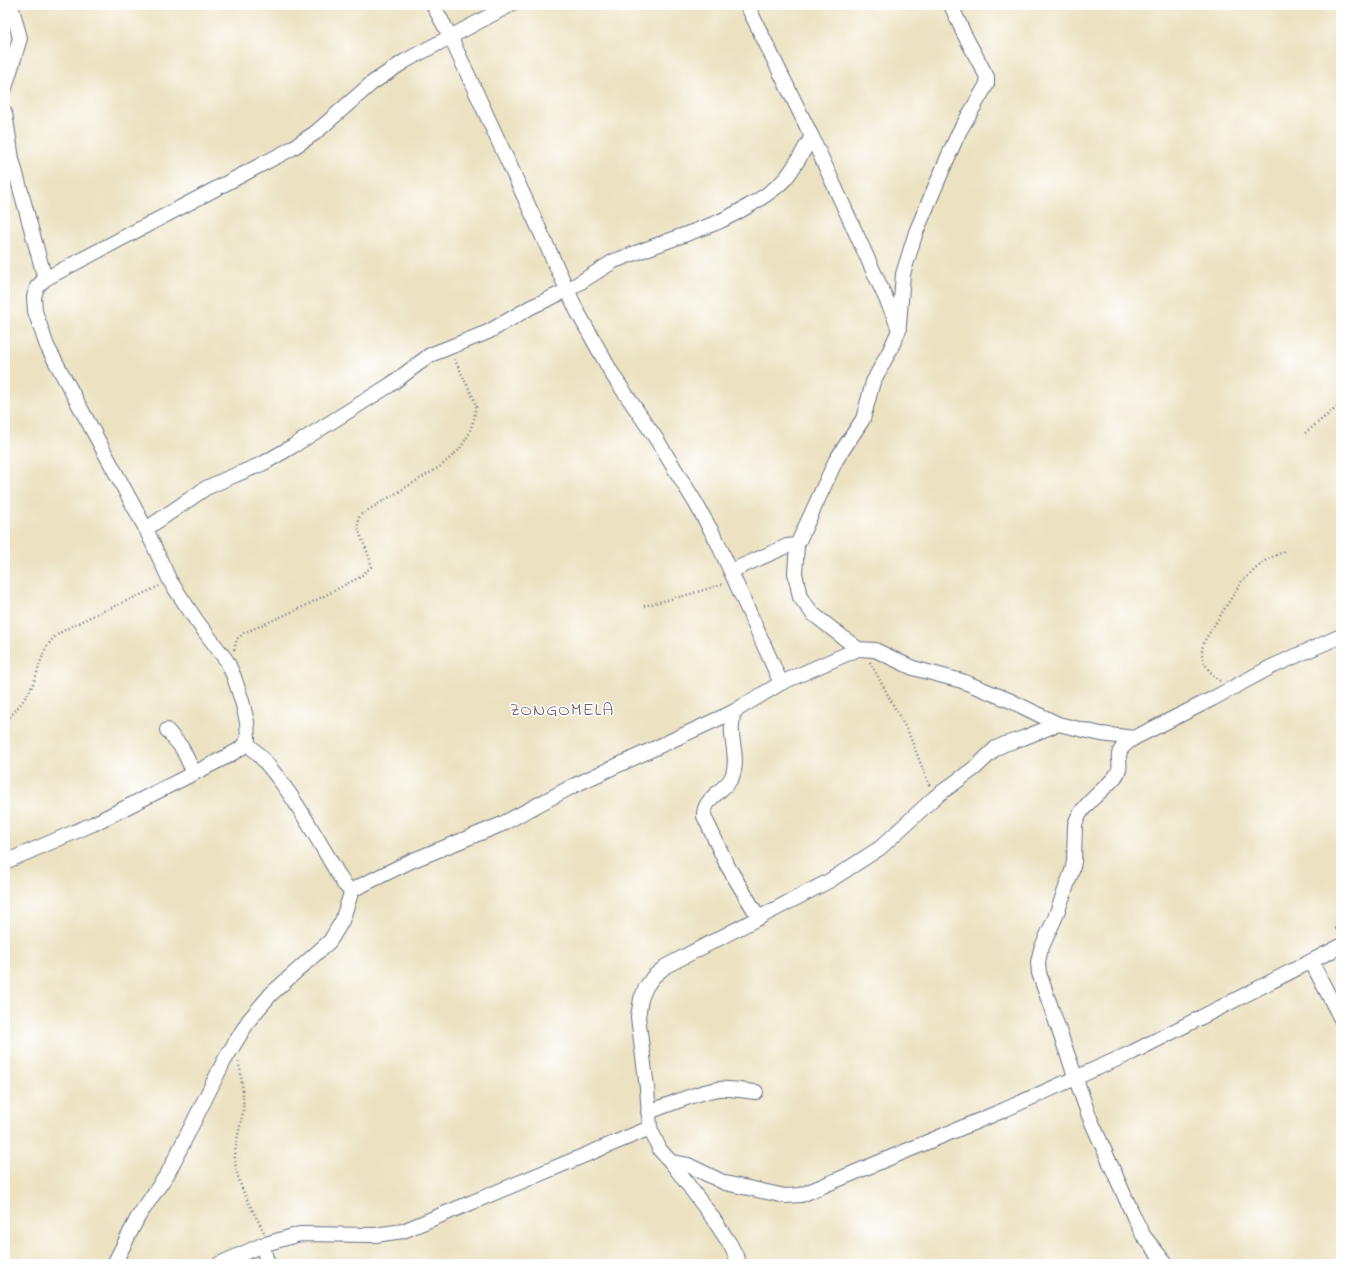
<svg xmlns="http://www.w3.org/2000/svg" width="1346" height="1269" font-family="'Indie Flower',sans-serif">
<rect width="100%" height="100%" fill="#fff"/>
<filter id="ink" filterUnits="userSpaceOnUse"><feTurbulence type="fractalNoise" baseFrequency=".025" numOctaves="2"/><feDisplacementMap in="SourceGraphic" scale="8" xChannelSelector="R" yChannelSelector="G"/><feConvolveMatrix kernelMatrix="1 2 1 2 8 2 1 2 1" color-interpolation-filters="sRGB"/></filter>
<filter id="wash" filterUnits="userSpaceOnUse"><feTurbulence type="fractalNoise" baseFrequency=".012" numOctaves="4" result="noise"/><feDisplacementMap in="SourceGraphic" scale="16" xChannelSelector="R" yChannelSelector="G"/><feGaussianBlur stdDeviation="0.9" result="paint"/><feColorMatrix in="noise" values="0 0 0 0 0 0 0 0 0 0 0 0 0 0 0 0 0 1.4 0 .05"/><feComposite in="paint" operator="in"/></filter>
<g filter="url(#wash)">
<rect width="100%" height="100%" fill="#ece2c1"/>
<g id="blocks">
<path fill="#f0af90" d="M1341 924V935L1339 936 1335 927Z"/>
</g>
</g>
<g filter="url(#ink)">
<use href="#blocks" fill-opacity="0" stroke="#646e81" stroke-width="1"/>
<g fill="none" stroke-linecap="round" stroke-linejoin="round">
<defs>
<g id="street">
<path d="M433 5 450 36 577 311 614 377 657 440 695 502 717 541 781 683"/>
<path d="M747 5 812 137 893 314 899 330 890 350 873 382 863 419 836 460 797 545 795 573 800 597 813 614 858 649"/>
<path d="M5 88 20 38 11 5"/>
<path d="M5 113 12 159 45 279"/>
<path d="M899 325 903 274 916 232 951 150 959 132 987 84V77L964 34 951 5"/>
<path d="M146 529 206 488 226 479 264 463 293 446 390 385 430 355 488 332 531 307 568 290 614 261 716 223C736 214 770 195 785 179 794 169 804 149 812 137"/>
<path d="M731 571 787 546 797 545"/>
<path d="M733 712C733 719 731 727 732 734 733 748 738 762 732 777 725 791 703 798 704 816L727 865 759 918"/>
<path d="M167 730 182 748 194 773"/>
<path d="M1134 738C1130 741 1125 744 1122 748 1114 758 1125 764 1115 777 1103 791 1079 807 1075 825L1074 862 1072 871 1055 918 1041 949 1038 962 1039 973 1089 1116 1134 1217 1143 1235 1166 1264"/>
<path d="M246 742C289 782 314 835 344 884L348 888 352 890 411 861 500 825 573 786 733 712 781 683 858 649 875 650 913 668 962 681 1011 701 1058 724 1101 734 1134 738 1212 699 1271 667 1341 636"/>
<path d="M5 862 93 824 226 757 240 749 246 742 248 738 247 722 242 701 234 677 227 661 196 620 170 581 146 529 47 346 35 311 34 297 37 287 45 279 291 149 315 133 372 83 405 61 510 5"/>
<path d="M1311 961 1341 1019"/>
<path d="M648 1112C670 1105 696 1092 719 1089 731 1088 744 1091 756 1092"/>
<path d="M671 1162 688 1165 725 1183 785 1196 801 1195 1004 1110 1133 1052 1341 946"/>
<path d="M262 1245 268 1264"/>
<path d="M114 1264 138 1217 168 1173 224 1061 249 1020 271 994 330 941 342 921 352 890"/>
<path d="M219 1264 262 1245 300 1234 375 1235 403 1231 650 1128"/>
<path d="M740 1264 730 1244 712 1217 671 1162 660 1150 650 1128 647 1088 638 1017 641 999 646 987 653 977 666 966 829 881 880 848 934 798 976 767 996 748 1005 744 1023 738 1058 724"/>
</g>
</defs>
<use href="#street" stroke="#646e81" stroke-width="16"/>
<g stroke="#646e81" stroke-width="2.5" stroke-dasharray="1 3" stroke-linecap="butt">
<path d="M1305 433 1341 404"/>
<path d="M644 606 687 595 723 584"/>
<path d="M234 650 237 639 244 633 303 607 360 577 371 567C371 551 352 530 360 515L441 466 459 450 468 436 474 419 476 407 474 399 454 358"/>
<path d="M870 662 909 734 930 787"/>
<path d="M1220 681C1215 678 1212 674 1209 670 1201 659 1200 652 1205 640L1242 581 1266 560 1285 551"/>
<path d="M5 723C14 712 26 699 32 686 39 672 40 654 51 641 59 631 73 626 84 620 109 608 135 598 159 586"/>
<path d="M239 1062C241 1077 244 1094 243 1110 241 1127 234 1144 235 1161 237 1186 253 1210 264 1232"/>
</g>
<use href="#street" stroke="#fff" stroke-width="14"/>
</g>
</g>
<g text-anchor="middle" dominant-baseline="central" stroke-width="3" stroke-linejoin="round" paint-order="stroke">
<g font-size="18" letter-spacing="1" fill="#665c70" stroke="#fff">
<text x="562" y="711">ZONGOMELA</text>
</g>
</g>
<rect width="1346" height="1269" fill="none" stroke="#fff" stroke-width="20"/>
</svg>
